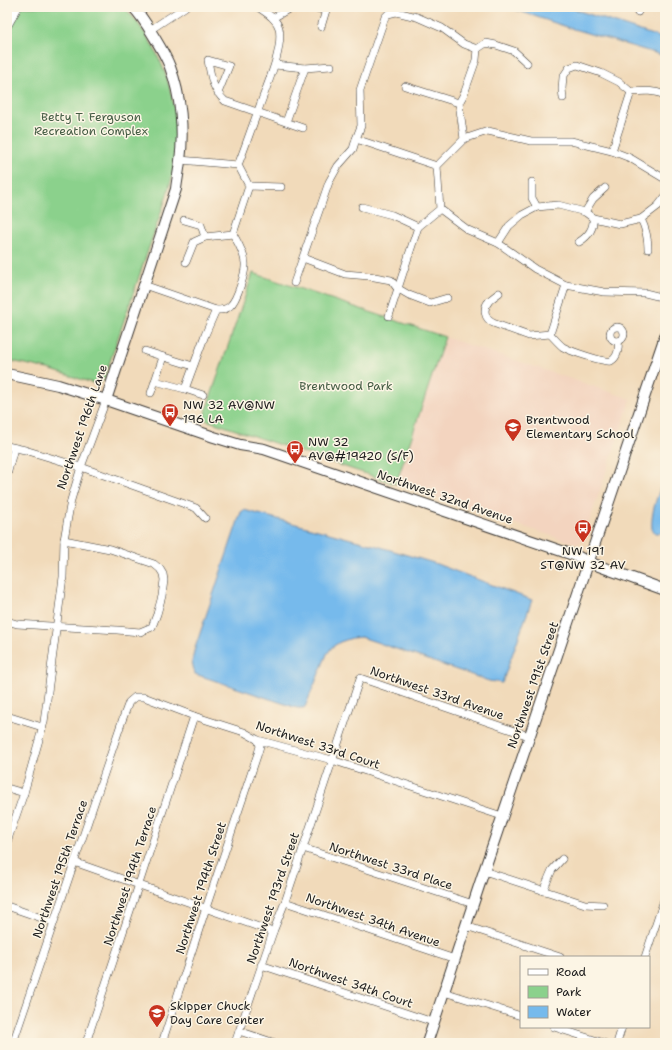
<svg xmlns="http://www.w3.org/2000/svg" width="672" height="1050" font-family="'Shantell Sans',sans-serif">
<rect width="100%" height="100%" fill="#fcf5e5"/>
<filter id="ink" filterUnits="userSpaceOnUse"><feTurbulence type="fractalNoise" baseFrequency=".025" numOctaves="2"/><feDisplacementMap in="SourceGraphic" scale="8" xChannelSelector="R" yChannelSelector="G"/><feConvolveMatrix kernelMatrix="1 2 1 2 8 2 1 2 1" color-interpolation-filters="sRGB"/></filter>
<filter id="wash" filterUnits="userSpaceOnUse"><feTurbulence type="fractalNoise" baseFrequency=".012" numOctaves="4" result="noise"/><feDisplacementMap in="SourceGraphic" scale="16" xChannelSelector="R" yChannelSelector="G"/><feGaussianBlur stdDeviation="0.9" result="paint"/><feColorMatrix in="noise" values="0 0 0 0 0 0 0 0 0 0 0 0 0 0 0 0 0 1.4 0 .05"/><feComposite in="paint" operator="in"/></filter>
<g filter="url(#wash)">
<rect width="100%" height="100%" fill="#f1daba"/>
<path fill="#f3d4bf" d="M445 337 631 399 583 540 581 543 576 544 396 484Z"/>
<g fill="#8bd18c" stroke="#547654">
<path d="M21 7H124C168 54 183 111 173 174 171 182 168 190 166 198L104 379 101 383 96 384 48 369 7 360V31Z"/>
<path d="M253 273 445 337 396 484 203 419Z"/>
</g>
<g fill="#76baec" stroke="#496b84">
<path d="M507 7H567L665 39V56L570 28Z"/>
<path d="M665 475V528L664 530 661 533H656L652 530C650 511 659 493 665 475Z"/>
<path d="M244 510 377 546 434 563 532 600 502 683 489 681 379 643 361 637 352 638 340 642 332 647 327 654 305 707 303 708H297L195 674 192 662 194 651 241 512Z"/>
</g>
</g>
<g filter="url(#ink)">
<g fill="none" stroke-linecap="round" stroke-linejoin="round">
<defs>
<g id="street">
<path d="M314 7 325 11"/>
<path d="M638 12 640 7"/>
<path d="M273 18 292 7"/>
<path d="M321 27 327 7"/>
<path d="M150 30 185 7"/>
<path d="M477 49 486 43 496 45 514 51 527 63"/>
<path d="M275 65 305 68 331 66"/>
<path d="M405 86 459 103"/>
<path d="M218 93 229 66 208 60C211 77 212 89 225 101L303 128"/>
<path d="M563 98 562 89 563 77 569 68 577 65 601 73 619 82 631 92C644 91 653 90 665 95"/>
<path d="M286 122 305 68"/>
<path d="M356 139 437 166"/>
<path d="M464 139 488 131 531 141H571L612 151 630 158 665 179"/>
<path d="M612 151 631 92"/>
<path d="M180 160 238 165"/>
<path d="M532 182V198L537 207"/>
<path d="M249 186 281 187"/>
<path d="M362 207 392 215 418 227"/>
<path d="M440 209 468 230 498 243 535 269 566 285 604 292 645 293 665 298"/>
<path d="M585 212 593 199 605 188"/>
<path d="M641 219C646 229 648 238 648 249"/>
<path d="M184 220 201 225 205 237"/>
<path d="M579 242C587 237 594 229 593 218"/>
<path d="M498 243 509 226 522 215 537 207 558 205 585 212 593 218 620 224 641 219 658 206 665 197"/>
<path d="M303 258 345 274 369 276 391 280 397 288 409 295 430 303 447 298"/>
<path d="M186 262 194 242 205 237 233 234"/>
<path d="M294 283 329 182 338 166 353 149 356 139 361 126 360 90 385 17 388 14 396 12 417 17 442 28 464 44 477 49"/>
<path d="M144 285 216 310C221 310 226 310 230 306 237 300 246 272 245 263 244 252 238 243 233 234L249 186 238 165C245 148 251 129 258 111 265 89 284 50 279 28 276 18 266 13 258 7"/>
<path d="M499 293C495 296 492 298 489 301 482 309 485 319 493 323L529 336 550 334C554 338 559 344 563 347 570 351 605 363 611 361 618 357 619 348 618 341"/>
<path d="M389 316 418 227 440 209 437 166 464 139 459 103 464 94 476 60 477 49"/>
<circle cx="617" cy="334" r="7"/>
<path d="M550 334 566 285"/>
<path d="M145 351 193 366"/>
<path d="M155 381 185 389 205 335 216 310"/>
<path d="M185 389 203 395"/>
<path d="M151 393 163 357"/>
<path d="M7 446 25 450 81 467 196 508 205 518"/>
<path d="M7 475 14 448"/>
<path d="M7 621 17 624 117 630 140 632 152 627 157 614 162 596 164 580 163 574 160 569 154 564 110 549 64 540"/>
<path d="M7 716 42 727"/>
<path d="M7 788 24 793"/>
<path d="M7 842 24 793 44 722 63 577 64 540 71 500 81 467 106 400"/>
<path d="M303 848 473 904"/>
<path d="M74 862 273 932"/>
<path d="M484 871 585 904 603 905"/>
<path d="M543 891 552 870 562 859"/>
<path d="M285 902 455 959"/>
<path d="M7 906 53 922"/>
<path d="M466 926 560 957"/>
<path d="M645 957 665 897"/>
<path d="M261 965 433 1022"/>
<path d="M444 992 521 1016"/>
<path d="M554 1027 604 1043"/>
<path d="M239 1031 275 1043"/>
<path d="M13 1043 123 718 129 702 135 697H144L194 716 244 732 258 740 332 760 502 816"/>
<path d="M86 1043 139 884 194 716"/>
<path d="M162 1043 206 908 258 753 260 746 258 740"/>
<path d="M235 1043 273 932 285 902 360 678 529 736"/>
<path d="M617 1043 622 1027"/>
</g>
<g id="secondary">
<path d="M7 374 58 385 106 400 214 437 240 445 264 449 579 557 588 562 665 590"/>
<path d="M106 400 176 189C177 180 179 171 180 161 184 131 181 96 170 67 166 56 159 45 153 35 147 25 141 15 133 7"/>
<path d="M427 1043 484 871 665 336"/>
</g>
<path id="primary" d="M7 23 16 7"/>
</defs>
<use href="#street" stroke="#3c3834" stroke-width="8"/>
<use href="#secondary" stroke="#3c3834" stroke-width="12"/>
<use href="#primary" stroke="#3c3834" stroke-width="12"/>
<use href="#street" stroke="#fff" stroke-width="7"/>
<use href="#secondary" stroke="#fff" stroke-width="10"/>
<use href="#primary" stroke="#fff" stroke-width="11"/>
</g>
</g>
<defs>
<symbol id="bus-pin" viewBox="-11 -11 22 30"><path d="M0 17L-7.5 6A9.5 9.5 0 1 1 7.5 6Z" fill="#c8321e" stroke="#fcf5e5"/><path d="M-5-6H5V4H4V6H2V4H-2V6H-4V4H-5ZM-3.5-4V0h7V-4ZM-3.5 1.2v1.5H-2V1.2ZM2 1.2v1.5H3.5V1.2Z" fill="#fff"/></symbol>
<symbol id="school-pin" viewBox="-11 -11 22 30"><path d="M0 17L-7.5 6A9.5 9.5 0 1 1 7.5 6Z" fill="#c8321e" stroke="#fcf5e5"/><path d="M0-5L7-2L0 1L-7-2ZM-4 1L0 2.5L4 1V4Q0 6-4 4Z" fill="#fff"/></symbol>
</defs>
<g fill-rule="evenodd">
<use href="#bus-pin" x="160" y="402" width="20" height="27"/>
<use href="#school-pin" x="503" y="417" width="20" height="27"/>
<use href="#bus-pin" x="285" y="439" width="20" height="27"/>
<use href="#bus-pin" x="573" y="518" width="20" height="27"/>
<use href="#school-pin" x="147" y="1003" width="20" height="27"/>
</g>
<g text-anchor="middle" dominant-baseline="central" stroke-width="3" stroke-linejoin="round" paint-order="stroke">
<g font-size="12" fill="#435b43" stroke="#fcf5e5">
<text x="91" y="117">Betty T. Ferguson<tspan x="91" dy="14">Recreation Complex</tspan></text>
<text x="346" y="386">Brentwood Park</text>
</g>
<g font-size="12" fill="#1c1c1c" stroke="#fcf5e5" text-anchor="start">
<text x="183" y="405">NW 32 AV@NW<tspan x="183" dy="14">196 LA</tspan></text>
<text x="526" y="420">Brentwood<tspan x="526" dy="14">Elementary School</tspan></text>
<text x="308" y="442">NW 32<tspan x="308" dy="14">AV@#19420 (S/F)</tspan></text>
<text x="583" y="551" text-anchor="middle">NW 191<tspan x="583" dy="14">ST@NW 32 AV</tspan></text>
<text x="170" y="1006">Skipper Chuck<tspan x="170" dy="14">Day Care Center</tspan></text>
</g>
<g font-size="12" fill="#1c1c1c" stroke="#fcf5e5">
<text transform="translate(82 427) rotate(-71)">Northwest 196th Lane</text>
<text transform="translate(445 497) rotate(19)">Northwest 32nd Avenue</text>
<text transform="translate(533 685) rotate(-71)">Northwest 191st Street</text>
<text transform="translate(437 693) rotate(19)">Northwest 33rd Avenue</text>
<text transform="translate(318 745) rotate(18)">Northwest 33rd Court</text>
<text transform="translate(391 866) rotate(18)">Northwest 33rd Place</text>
<text transform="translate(60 869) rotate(-71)">Northwest 195th Terrace</text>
<text transform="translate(130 876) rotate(-72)">Northwest 194th Terrace</text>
<text transform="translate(201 888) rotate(-72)">Northwest 194th Street</text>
<text transform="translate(273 898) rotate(-71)">Northwest 193rd Street</text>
<text transform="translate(373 920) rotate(19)">Northwest 34th Avenue</text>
<text transform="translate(351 983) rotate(19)">Northwest 34th Court</text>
</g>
</g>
<rect width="672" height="1050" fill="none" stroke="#fcf5e5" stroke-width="24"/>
<rect x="520" y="956" width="130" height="72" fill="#fcf5e5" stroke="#a29e95"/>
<rect x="528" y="969" width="20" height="6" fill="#ffffff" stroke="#a29e95"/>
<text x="556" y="976" font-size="12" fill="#1c1c1c">Road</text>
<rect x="528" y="986" width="20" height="12" fill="#8bd18c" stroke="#a29e95"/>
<text x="556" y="996" font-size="12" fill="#1c1c1c">Park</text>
<rect x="528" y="1006" width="20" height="12" fill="#76baec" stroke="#a29e95"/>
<text x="556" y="1016" font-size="12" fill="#1c1c1c">Water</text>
</svg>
